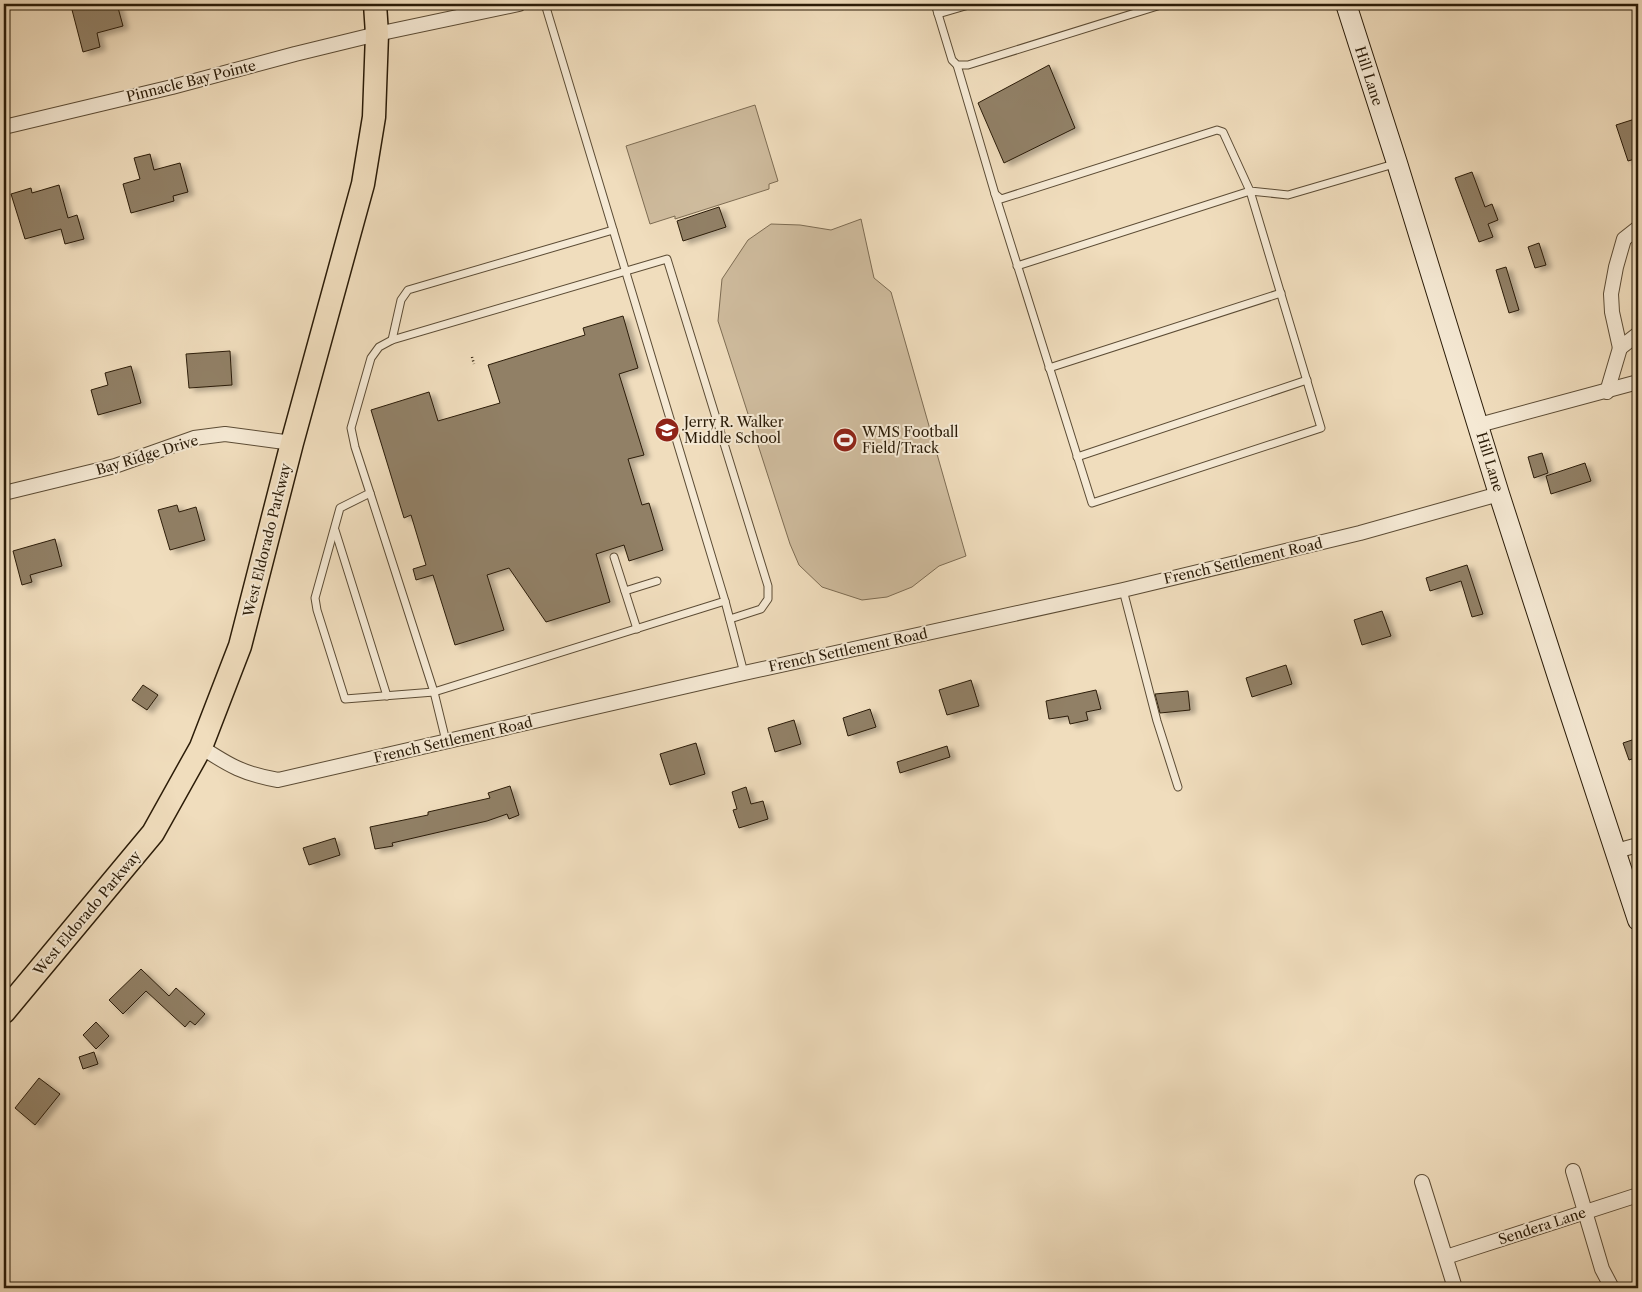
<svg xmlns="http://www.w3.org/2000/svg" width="1642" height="1292" font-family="'Libre Caslon Text',serif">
<defs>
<filter id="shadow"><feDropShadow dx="5.5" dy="3" stdDeviation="2.5" flood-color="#0004"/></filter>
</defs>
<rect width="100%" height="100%" fill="#f0ddbd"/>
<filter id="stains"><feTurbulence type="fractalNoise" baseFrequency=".004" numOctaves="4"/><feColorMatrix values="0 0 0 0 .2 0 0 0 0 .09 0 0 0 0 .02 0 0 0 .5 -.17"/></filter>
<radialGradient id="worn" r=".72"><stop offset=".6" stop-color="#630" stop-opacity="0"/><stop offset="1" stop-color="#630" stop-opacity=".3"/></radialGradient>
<g fill="#cfbc9e" stroke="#7d6c53">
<path d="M755 105 778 181 769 184V189L675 219V216L650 224 626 146Z"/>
<path d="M861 219 874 278 891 292 966 556 939 566 912 587 887 597 862 600 822 587 799 565 790 544 718 321 722 279 748 240 771 224 800 225 831 230Z"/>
</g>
<g fill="#918066" stroke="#2b1c08" filter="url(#shadow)">
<path d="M78 4H117L123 26 97 33 100 47 83 52 71 6Z"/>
<path d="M1049 65 1075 128 1004 163 978 103Z"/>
<path d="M1638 118V158L1628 161 1616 125Z"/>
<path d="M150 154 154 170 180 163 188 192 173 196 174 201 131 213 123 184 140 179 134 158Z"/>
<path d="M1472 172 1485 207 1492 204 1498 220 1488 224 1493 237 1479 242 1455 178Z"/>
<path d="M59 185 68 218 77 215 84 239 65 244 61 229 25 239 11 194 31 188 32 193Z"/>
<path d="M719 207 726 227 683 241 677 221Z"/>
<path d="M1539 243 1546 265 1535 268 1528 247Z"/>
<path d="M1506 267 1519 310 1509 313 1496 270Z"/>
<path d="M623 316 638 368 619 374 644 455 628 459 642 505 649 503 663 550 629 561 624 545 596 554 610 602 546 622 509 568 487 575 504 630 455 645 433 575 416 580 413 569 426 565 411 515 404 518 371 410 429 392 438 421 500 403 488 365 585 335 583 328Z"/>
<path d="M230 351 232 385 189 388 186 354Z"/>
<path d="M131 366 141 403 98 415 91 390 108 385 105 373Z"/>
<path d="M1542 453 1548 473 1534 478 1528 457Z"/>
<path d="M1585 463 1591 481 1551 494 1546 476Z"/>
<path d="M177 505 179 512 196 507 205 540 170 550 158 510Z"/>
<path d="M55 539 62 566 30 575 32 582 22 585 13 551Z"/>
<path d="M1467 565 1483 614 1472 617 1461 581 1430 591 1426 578Z"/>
<path d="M1382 611 1391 636 1362 645 1354 620Z"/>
<path d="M1286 665 1292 684 1252 697 1246 678Z"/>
<path d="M971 680 979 706 947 715 939 690Z"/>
<path d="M143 685 158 695 147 710 132 700Z"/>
<path d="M1096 690 1101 709 1086 712 1088 720 1070 724 1068 716 1049 719 1046 701Z"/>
<path d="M1188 691 1190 710 1160 713 1155 694Z"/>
<path d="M870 709 876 727 848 736 843 718Z"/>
<path d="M794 720 801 744 775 752 768 728Z"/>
<path d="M1638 738V757L1629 760 1623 743Z"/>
<path d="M696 743 705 774 670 785 660 754Z"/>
<path d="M947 746 950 757 900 773 897 762Z"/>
<path d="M510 786 519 815 509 819 507 814 487 821 392 843 393 846 375 849 370 827 428 815V812L490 798 488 793Z"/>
<path d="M746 787 751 804 763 801 768 819 739 828 733 810 737 809 732 792Z"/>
<path d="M335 838 340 855 309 865 303 848Z"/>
<path d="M141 969 169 996 176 988 205 1014 195 1025 190 1021 185 1027 146 991 123 1014 109 1000Z"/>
<path d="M96 1022 109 1036 96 1049 83 1035Z"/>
<path d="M94 1052 98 1064 83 1069 79 1057Z"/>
<path d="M39 1078 60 1094 35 1125 15 1108Z"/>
</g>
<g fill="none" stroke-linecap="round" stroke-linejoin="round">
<defs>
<g id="lane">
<path d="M545 4 725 601 434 692 345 699 317 610 315 598 340 508 370 493 355 447 351 428 371 358 379 347 392 340 667 259 768 586V599L761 609 730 619"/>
<path d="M935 4 952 60 957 65H968L1164 4"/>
<path d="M938 14 972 4"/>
<path d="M957 65 995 194 1001 199 1217 130 1223 132 1250 191 1288 195 1394 164"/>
<path d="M995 194C1027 297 1059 400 1092 503L1321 428 1250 191 1017 266"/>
<path d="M392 340 401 300 408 290 613 230"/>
<path d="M1049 368 1281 293"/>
<path d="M1077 457 1307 380"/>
<path d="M370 493 434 692 446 741"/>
<path d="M335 530 387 696"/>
<path d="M614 557 637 629"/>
<path d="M1123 590 1157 721 1178 787"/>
<path d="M625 591 657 581"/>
<path d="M725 601 744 673"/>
</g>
<g id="street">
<path d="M4 127 172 87 295 54 377 34 519 4"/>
<path d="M1638 228 1624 239 1616 267 1611 294 1612 312 1620 348 1638 334"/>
<path d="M1607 392 1620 348"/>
<path d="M1479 425 1638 382"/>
<path d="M4 493 115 466 194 438 225 434 292 443"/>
<path d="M201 747C230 766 244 774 278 780L735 675 1123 590 1360 533 1499 494"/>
<path d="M1616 851 1638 845"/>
<path d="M1573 1171 1602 1269 1612 1288"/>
<path d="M1422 1182 1455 1288"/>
<path d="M1446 1257 1638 1195"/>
</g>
<path id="secondary" d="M1346 4 1397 163 1499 494 1560 683 1638 920"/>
<path id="primary" d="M4 1012 153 833 201 747 240 646 292 443 363 184 374 117 377 34 375 4"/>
</defs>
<use href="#lane" stroke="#5c4c35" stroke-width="9"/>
<use href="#street" stroke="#5c4c35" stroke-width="16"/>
<use href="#secondary" stroke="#2b1c08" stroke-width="22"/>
<use href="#primary" stroke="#2b1c08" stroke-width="25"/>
<path stroke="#2b1c08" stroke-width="2.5" stroke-dasharray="1 2.5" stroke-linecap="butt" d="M472 357 474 364"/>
<use href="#lane" stroke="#f5e9d4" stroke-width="7"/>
<use href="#street" stroke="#f5e9d4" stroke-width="14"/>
<use href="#secondary" stroke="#f5e9d4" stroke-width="20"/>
<use href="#primary" stroke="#f0ddbd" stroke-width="22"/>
</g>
<defs>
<symbol id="school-disc" viewBox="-11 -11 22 22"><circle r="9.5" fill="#8f2418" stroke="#f5e9d4"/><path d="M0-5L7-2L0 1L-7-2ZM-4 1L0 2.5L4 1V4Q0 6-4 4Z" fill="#fff"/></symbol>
<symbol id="stadium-disc" viewBox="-11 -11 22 22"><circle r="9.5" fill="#8f2418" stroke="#f5e9d4"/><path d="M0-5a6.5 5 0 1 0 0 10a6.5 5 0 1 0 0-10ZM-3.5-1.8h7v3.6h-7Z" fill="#fff"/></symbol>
</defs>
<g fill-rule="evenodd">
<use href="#school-disc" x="653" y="416" width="28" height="28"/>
<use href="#stadium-disc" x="831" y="426" width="28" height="28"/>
</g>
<g text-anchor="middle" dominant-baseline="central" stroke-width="4" stroke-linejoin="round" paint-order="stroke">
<g font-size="14" fill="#2b1c08" stroke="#f5e9d4">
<text transform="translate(1369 76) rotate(72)">Hill Lane</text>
<text transform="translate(191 81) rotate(-14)">Pinnacle Bay Pointe</text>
<text transform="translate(147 455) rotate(-17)">Bay Ridge Drive</text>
<text transform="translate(1490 462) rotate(73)">Hill Lane</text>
<text transform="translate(267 540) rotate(-76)">West Eldorado Parkway</text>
<text transform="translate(1243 561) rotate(-13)">French Settlement Road</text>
<text transform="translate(848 650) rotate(-12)">French Settlement Road</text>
<text transform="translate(453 740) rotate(-13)">French Settlement Road</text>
<text transform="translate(87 913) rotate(-50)">West Eldorado Parkway</text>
<text transform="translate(1542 1226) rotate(-18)">Sendera Lane</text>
</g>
<g font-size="14" fill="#2b1c08" stroke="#f5e9d4" text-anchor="start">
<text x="684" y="422">Jerry R. Walker<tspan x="684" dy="16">Middle School</tspan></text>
<text x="862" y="432">WMS Football<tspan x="862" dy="16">Field/Track</tspan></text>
</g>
</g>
<rect width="1642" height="1292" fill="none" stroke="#f0ddbd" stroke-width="20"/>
<rect x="5" y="5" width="1632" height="1282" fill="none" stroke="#2b1c08" stroke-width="2.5"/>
<rect x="10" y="10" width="1622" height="1272" fill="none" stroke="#2b1c08"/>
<rect width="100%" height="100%" filter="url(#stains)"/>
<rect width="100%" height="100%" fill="url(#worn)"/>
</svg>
